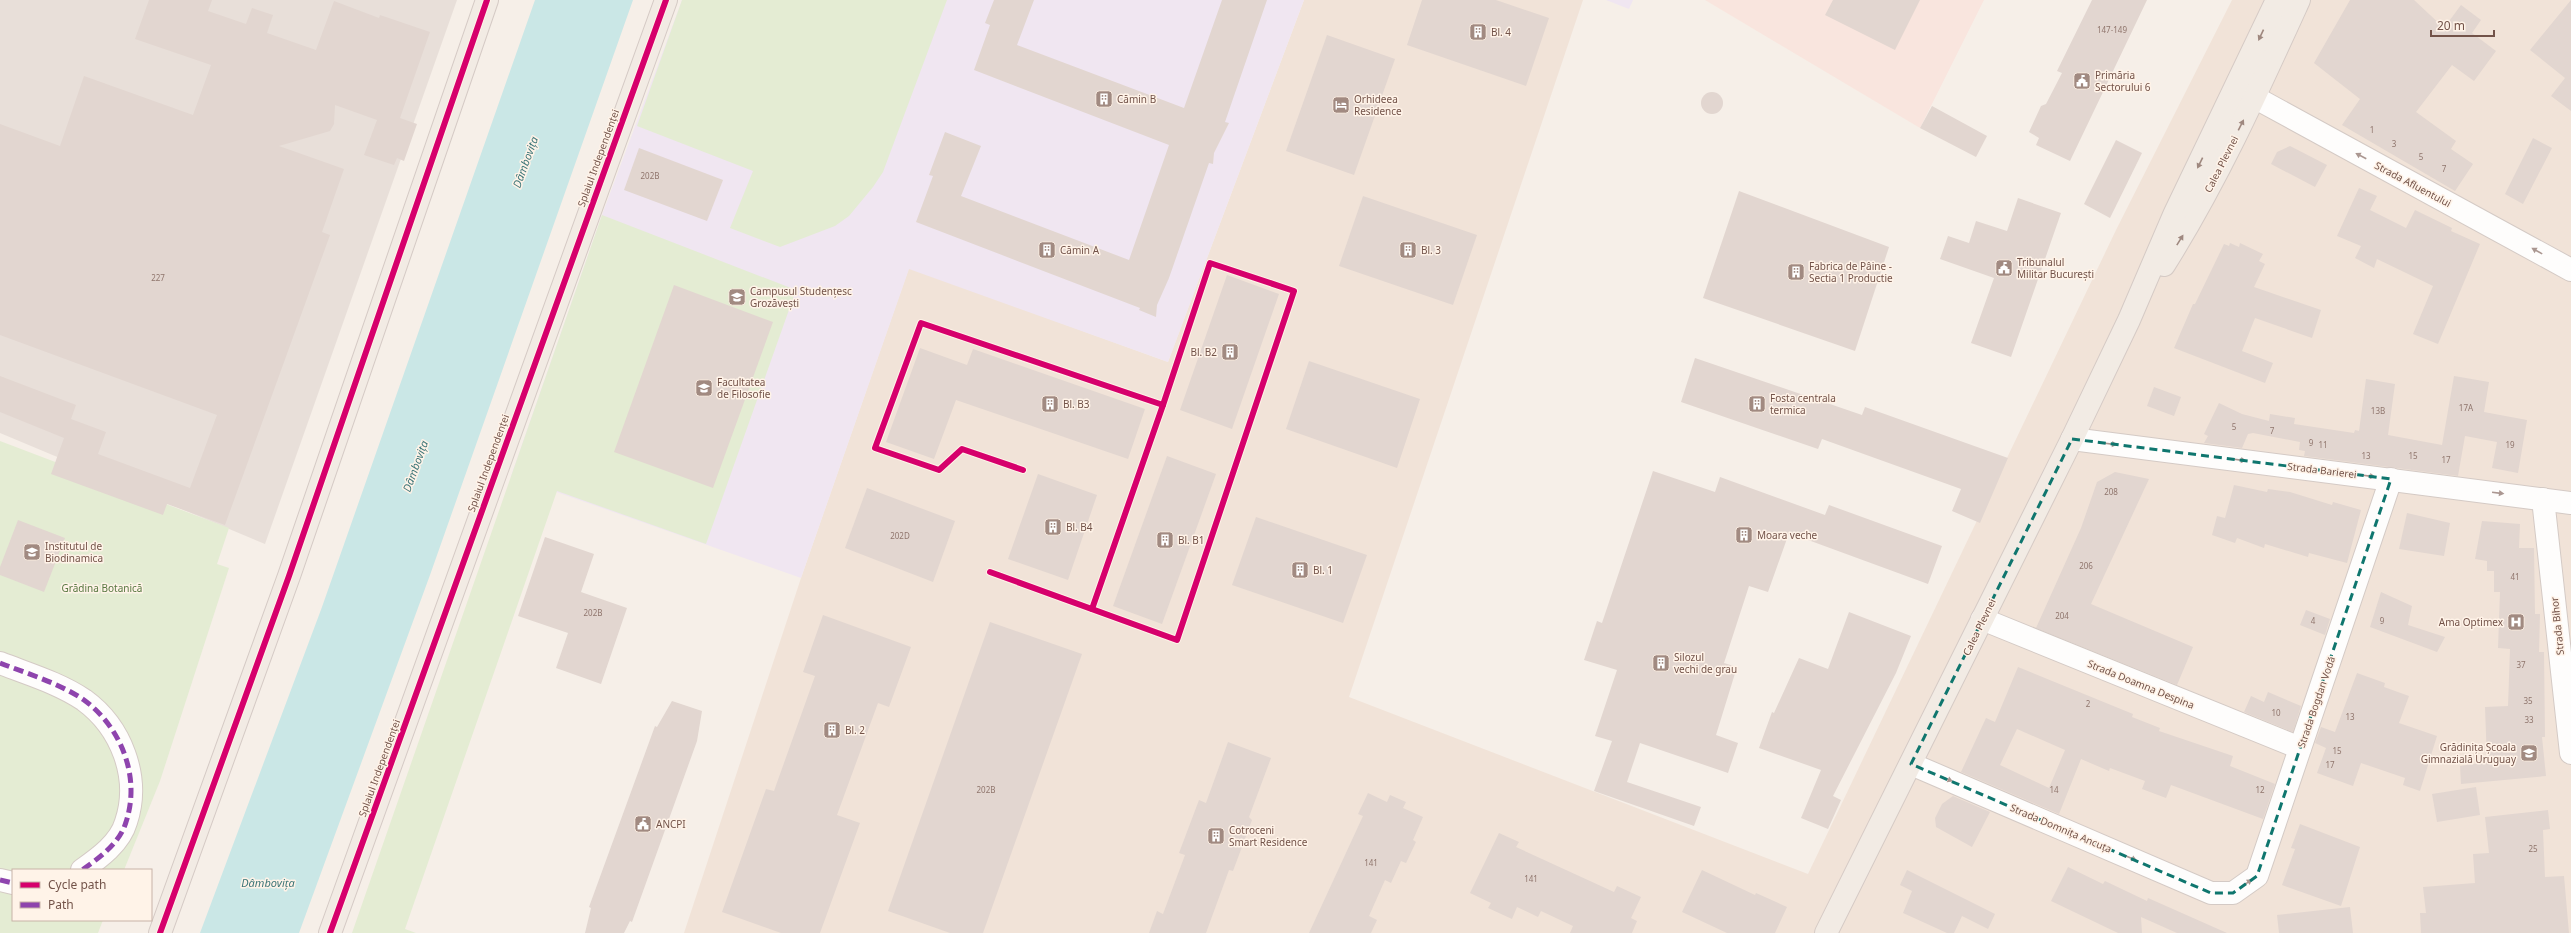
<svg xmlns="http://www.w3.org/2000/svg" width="2571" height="933" font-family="'Noto Sans',sans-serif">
<rect width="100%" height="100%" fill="#f6efe8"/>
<path fill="#f1e3d8" d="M1304 0H1583L1349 697 1808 874 2116 230 2232 0H2571V933H684L801 578 909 268 1168 362Z"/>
<path fill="#f9e5de" d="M1705 0H1984L1920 128Z"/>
<path fill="#e8dfd9" d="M0 0H457L265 544 0 433Z"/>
<g fill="#f0e6f1">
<path d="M682 0H1304L1168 362 909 269 801 578 511 476 602 215Z"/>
<path d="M1606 0H1633L1629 9Z"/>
</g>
<g fill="#e4ecd3">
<path d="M682 0H947L883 172 873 187 849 216 835 226 780 247 730 228 753 171 637 126Z"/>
<path d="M602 215 796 290 706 544 557 491 405 929 416 933H352Z"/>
<path d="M0 441 229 528 217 564 229 568 160 781 124 870H13V920H103L98 933H0Z"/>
</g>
<path fill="#cae7e6" d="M535 0H633L430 575 299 933H200L322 607Z"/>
<g fill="#e2d6d0" fill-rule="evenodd">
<path d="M149 0H212L208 11 246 24 252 8 273 15 267 33 316 50 334 1 379 18 380 15 430 32 400 118 417 124 404 161 397 158 394 165 364 155 377 120 335 105 334 124 330 131 279 146 344 169 322 232 330 235 225 525 167 504 163 515 51 474 64 438 0 412V376L76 405 71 419 106 432 98 454 190 488 217 415 0 335V124L60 146 84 76 193 115 211 65 135 39Z"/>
<path d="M994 0H1034L1017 45 1184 108 1222 0H1267L1225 122 1229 123 1214 153 1213 164 1209 163 1169 278 1157 305 1156 317 1139 310 1140 308 916 222 933 176 929 175 945 132 981 146 961 196 1129 260 1169 145 974 70 990 25 985 23Z"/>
<path d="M1422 0H1496L1549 18 1526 86 1407 45Z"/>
<path d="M1833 0H1920L1895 50 1825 15Z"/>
<path d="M2092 0H2147L2070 161 2036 145 2039 138 2029 132 2041 106 2046 104 2062 73 2057 71Z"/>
<path d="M2350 0H2414L2444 28 2461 5 2481 20 2472 33 2496 51 2474 81 2452 65 2416 112 2456 141 2451 149 2473 164 2455 191 2342 125 2360 99 2314 63Z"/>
<path d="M2571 0V111L2551 96 2565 78 2530 50Z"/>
<path d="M1327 35 1395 59 1354 175 1286 151Z"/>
<circle cx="1712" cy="103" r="11"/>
<path d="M1932 106 1987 136 1976 157 1920 128Z"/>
<path d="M2533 138 2552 148 2523 204 2505 194Z"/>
<path d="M2116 140 2142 153 2110 218 2084 204Z"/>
<path d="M2290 146 2327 165 2315 187 2271 164 2277 152Z"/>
<path d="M639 148 723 180 707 221 624 190Z"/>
<path d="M2359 188 2377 196 2370 210 2406 228 2415 210 2452 228 2451 231 2480 244 2438 344 2413 334 2433 286 2377 259 2374 268 2355 258 2361 246 2337 236Z"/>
<path d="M1739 191 1889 247 1855 351 1703 298Z"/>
<path d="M1363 196 1477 235 1453 305 1339 266Z"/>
<path d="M2018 198 2061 213 2011 357 1971 343 1994 278 1940 259 1948 236 1969 243 1976 221 2007 231Z"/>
<path d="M2230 243 2239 247 2240 243 2263 254 2259 261 2265 264 2254 287 2321 310 2312 338 2255 318 2242 351 2273 363 2265 383 2174 348 2193 304H2195L2224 244 2229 246Z"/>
<path d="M1227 275 1279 294 1232 429 1180 410Z"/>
<path d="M674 285 773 322 713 488 614 452Z"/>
<path d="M920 348 967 365 973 349 1145 409 1128 459 956 400 934 459 886 442Z"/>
<path d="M1695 358 1862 415 1865 407 2008 458 1980 523 1952 511 1961 489 1822 439 1818 449 1681 402Z"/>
<path d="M1309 361 1420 399 1397 468 1286 429Z"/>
<path d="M2454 376 2489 382 2484 412 2527 420 2518 473 2492 468 2497 442 2465 436 2458 476 2304 456 2305 451 2299 450 2300 442 2253 433 2248 434 2242 448 2204 443 2208 436 2204 434 2219 403 2242 414 2269 421 2270 414 2295 418 2294 424 2354 433 2355 430 2359 431 2366 379 2395 384 2388 435 2442 445Z"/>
<path d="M2154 387 2181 397 2174 416 2147 406Z"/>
<path d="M1167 456 1216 474 1162 624 1113 606Z"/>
<path d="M1653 471 1715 492 1720 477 1825 515 1829 505 1942 546 1928 584 1789 533 1768 592 1749 586 1724 663 1737 667 1716 735 1738 743 1728 773 1640 743 1627 782 1701 807 1694 826 1594 791 1612 741 1595 736 1617 670 1584 660 1597 621 1602 623Z"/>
<path d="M2115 472 2149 479 2091 604 2193 647 2177 685 2036 628 2081 528 2097 482Z"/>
<path d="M1038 474 1097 495 1068 580 1008 559Z"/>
<path d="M2234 485 2267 492 2268 489 2290 492 2332 505 2333 502 2361 510 2347 563 2309 553 2308 557 2265 544 2264 548 2237 538 2235 543 2212 535 2217 516 2225 518Z"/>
<path d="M867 488 955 521 933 582 845 548Z"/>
<path d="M2407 513 2450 523 2444 556 2399 549Z"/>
<path d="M1256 517 1367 555 1343 623 1232 585Z"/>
<path d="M18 520 65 538 44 592 0 575V567Z"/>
<path d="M2482 521 2520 524 2519 548H2534L2535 614H2540L2539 652H2544L2545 737H2542L2546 776 2461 784 2460 766 2487 762 2485 707 2508 706 2510 649 2498 648 2500 592H2494V571H2487V561L2475 559Z"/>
<path d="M545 537 594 554 581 592 627 608 601 684 556 668 568 633 518 616Z"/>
<path d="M2381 592 2412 606 2408 625 2445 637 2437 652 2370 627Z"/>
<path d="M2306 610 2330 619 2325 635 2300 625Z"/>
<path d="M1849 612 1911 636 1896 673 1833 796 1841 800 1828 829 1801 818 1821 770 1759 748 1772 712 1774 713 1799 658 1828 669Z"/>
<path d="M823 615 911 647 889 707 878 703 837 815 860 823 820 933H781L722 912 766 789 774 791 815 676 803 672Z"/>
<path d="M990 622 1082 654 983 933H950L888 911Z"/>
<path d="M2018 667 2133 714 2132 717 2160 728 2159 731 2233 756 2230 766 2275 784 2263 819 2171 785 2166 798 2142 789 2145 781 2110 768 2109 771 2081 759 2059 814 1961 772 1986 718 1995 722ZM2017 729 2065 750 2049 788 2000 765Z"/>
<path d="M2357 673 2385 683 2384 687 2409 696 2399 723 2437 736 2420 791 2403 785 2405 778 2361 763 2353 786 2317 773 2326 748 2315 743 2321 727 2335 732Z"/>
<path d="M2268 692 2301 706 2293 732 2244 712 2251 696 2264 702Z"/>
<path d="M672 701 702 711 697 741 632 922 630 921 624 933H585L591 908 589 907 655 726 657 727Z"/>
<path d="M1228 742 1271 758 1249 817 1252 820 1233 871 1229 870 1206 933H1149L1157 911 1163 914 1185 855 1179 853 1199 800 1206 803Z"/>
<path d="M2476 787 2480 815 2437 822 2432 794Z"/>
<path d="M1368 793 1387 802 1390 795 1406 802 1403 808 1423 817 1413 840 1416 842 1406 863 1401 861 1391 883 1385 880 1369 916 1377 920 1371 933H1309L1363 816 1358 814Z"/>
<path d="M1953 796 1990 812 1972 847 1936 827 1935 818 1942 804Z"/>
<path d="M2548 810 2550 829 2543 830 2545 877 2564 876 2569 933H2421L2420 913H2426L2423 887 2475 883 2473 854 2489 853 2485 817Z"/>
<path d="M2300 824 2360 847 2341 906 2282 885 2295 849 2291 848Z"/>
<path d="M1499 833 1519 842 1516 847 1614 892 1617 886 1641 897 1631 918 1637 921 1632 933H1570L1573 926 1541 911 1538 917 1517 907 1512 919 1488 908 1491 903 1470 893Z"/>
<path d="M2068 867 2103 884 2105 881 2147 901 2148 898 2227 933H2177L2141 917 2142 933H2118L2051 901Z"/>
<path d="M1702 870 1755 895 1756 893 1787 907 1775 933H1727L1682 912Z"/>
<path d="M1907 870 1995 914 1988 929 1962 916 1954 933H1947L1903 913 1912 891 1900 885Z"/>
<path d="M2350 907 2353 933H2279L2277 915Z"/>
</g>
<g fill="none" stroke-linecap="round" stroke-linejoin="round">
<defs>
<g id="minor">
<path d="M2254 97 2571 270"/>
<path d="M2072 439 2571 503"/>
<path d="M2543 499 2571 753"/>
<path d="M1982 619 2300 748"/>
<path d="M0 663C28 674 59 683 84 700 121 727 141 777 126 822 120 843 99 858 82 870"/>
<path d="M1911 764 2211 893H2233L2257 876 2391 479"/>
<path d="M0 880 13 883"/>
</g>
<g id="major">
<path d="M2164 265C2217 181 2258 90 2299 0"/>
<path d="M160 933 289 576 487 0"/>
<path d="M330 933 666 0"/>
<path d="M1826 933 2072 439 2129 320 2174 215 2277 0"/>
</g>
</defs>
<use href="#minor" stroke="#d4cac5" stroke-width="24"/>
<use href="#major" stroke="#d5cac5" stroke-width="24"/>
<use href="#minor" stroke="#fefdfc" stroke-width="22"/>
<use href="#major" stroke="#f2ebe4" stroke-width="22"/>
<g stroke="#8e44ad" stroke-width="5" stroke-dasharray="10 5" stroke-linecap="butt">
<path d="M0 663C28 674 59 683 84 700 121 727 141 777 126 822 120 843 99 858 82 870"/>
<path d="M0 880 13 883"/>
</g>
<defs>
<g id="cycleway">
<path d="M990 572 1177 640 1294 291 1210 263 1163 405 921 323 875 448 939 470 962 449 1023 470"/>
<path d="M1092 609 1163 405"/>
<path d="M160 933 289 576 487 0"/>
<path d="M330 933 666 0"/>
</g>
</defs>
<use href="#cycleway" stroke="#fff3e8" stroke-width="8"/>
<use href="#cycleway" stroke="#d6006c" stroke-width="6"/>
</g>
<defs><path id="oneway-solid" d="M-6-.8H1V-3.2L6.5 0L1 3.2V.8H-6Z"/></defs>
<g fill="#9f887f">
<use href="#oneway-solid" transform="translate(2261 35) rotate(115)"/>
<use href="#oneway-solid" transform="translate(2241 125) rotate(-63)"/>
<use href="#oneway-solid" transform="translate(2200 163) rotate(116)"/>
<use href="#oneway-solid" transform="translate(2180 240) rotate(-58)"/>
</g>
<g fill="#ab9791">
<use href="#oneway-solid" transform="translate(2361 156) rotate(-152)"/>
<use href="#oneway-solid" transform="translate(2537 251) rotate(-151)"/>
<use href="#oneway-solid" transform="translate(2111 444) rotate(7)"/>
<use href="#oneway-solid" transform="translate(2240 460) rotate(7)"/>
<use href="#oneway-solid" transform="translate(2369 476) rotate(7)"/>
<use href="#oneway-solid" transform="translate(2498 493) rotate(7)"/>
<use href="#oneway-solid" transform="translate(1947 779) rotate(23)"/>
<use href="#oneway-solid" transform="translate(2131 858) rotate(23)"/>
<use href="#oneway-solid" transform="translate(2247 883) rotate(-36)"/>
</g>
<path fill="none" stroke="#0f766e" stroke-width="3" stroke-dasharray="8 5" stroke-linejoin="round" d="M2072 439 2391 479 2257 876 2233 893H2211L1911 764Z"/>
<defs>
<symbol id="building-square" viewBox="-11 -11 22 22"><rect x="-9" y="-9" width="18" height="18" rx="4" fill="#a18a81" stroke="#fff3e8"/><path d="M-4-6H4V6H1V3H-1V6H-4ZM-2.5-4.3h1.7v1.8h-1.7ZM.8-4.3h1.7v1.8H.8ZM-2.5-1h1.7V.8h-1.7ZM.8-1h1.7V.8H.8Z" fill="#fff"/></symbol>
<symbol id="civic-square" viewBox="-11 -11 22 22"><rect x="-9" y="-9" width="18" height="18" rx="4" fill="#a18a81" stroke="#fff3e8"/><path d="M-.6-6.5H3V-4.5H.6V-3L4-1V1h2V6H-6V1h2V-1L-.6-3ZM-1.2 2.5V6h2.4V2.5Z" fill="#fff"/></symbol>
<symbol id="hotel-square" viewBox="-11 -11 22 22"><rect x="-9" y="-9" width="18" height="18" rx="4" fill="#a18a81" stroke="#fff3e8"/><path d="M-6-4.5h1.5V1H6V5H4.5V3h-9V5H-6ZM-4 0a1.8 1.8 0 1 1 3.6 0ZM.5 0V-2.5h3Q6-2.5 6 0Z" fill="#fff"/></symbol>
<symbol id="university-square" viewBox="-11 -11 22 22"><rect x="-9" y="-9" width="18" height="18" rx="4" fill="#a18a81" stroke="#fff3e8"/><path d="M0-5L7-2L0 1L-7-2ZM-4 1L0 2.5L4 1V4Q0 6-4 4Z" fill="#fff"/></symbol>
<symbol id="hospital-square" viewBox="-11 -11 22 22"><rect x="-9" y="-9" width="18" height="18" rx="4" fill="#a18a81" stroke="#fff3e8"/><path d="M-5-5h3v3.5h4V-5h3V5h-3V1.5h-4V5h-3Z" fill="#fff"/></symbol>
<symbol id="school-square" viewBox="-11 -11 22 22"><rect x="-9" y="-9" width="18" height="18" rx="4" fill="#a18a81" stroke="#fff3e8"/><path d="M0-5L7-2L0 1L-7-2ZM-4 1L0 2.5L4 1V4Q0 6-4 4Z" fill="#fff"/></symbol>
</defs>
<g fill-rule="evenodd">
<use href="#building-square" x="1468" y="22" width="20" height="20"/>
<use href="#civic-square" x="2072" y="71" width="20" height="20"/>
<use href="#building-square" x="1094" y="89" width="20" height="20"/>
<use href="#hotel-square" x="1331" y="95" width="20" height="20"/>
<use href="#building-square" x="1037" y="240" width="20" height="20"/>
<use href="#building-square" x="1398" y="240" width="20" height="20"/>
<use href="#civic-square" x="1994" y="258" width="20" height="20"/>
<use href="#building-square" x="1786" y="262" width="20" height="20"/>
<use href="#university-square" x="727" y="287" width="20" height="20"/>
<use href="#building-square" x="1220" y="342" width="20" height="20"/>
<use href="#university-square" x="694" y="378" width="20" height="20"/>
<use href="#building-square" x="1040" y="394" width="20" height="20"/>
<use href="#building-square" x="1747" y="394" width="20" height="20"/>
<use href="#building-square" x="1043" y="517" width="20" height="20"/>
<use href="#building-square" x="1734" y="525" width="20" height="20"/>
<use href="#building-square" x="1155" y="530" width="20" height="20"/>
<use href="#university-square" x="22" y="542" width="20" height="20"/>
<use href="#building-square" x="1290" y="560" width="20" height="20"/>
<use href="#hospital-square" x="2506" y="612" width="20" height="20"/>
<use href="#building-square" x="1651" y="653" width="20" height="20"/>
<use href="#building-square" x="822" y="720" width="20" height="20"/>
<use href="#school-square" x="2519" y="743" width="20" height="20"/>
<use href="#civic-square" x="633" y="814" width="20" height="20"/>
<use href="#building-square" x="1206" y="826" width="20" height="20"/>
</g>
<g text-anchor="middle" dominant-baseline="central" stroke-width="3" stroke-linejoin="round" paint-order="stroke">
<g font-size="8" fill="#90766d">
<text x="2112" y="29">147-149</text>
<text x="2372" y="129">1</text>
<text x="2394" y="143">3</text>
<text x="2421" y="156">5</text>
<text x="2444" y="168">7</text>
<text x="650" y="175">202B</text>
<text x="158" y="277">227</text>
<text x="2466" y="407">17A</text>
<text x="2378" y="410">13B</text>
<text x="2234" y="426">5</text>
<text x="2272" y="430">7</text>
<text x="2311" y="442">9</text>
<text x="2323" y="444">11</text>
<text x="2510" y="444">19</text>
<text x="2366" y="455">13</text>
<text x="2413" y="455">15</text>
<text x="2446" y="459">17</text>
<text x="2111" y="491">208</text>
<text x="900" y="535">202D</text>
<text x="2086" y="565">206</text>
<text x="2515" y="576">41</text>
<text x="593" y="612">202B</text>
<text x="2062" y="615">204</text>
<text x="2313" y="620">4</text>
<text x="2382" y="620">9</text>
<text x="2521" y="664">37</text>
<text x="2528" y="700">35</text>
<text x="2088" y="703">2</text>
<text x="2276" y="712">10</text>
<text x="2350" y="716">13</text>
<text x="2529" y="719">33</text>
<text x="2337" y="750">15</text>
<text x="2330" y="764">17</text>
<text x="986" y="789">202B</text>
<text x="2054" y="789">14</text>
<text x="2260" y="789">12</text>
<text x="2533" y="848">25</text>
<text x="1371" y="862">141</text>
<text x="1531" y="878">141</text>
</g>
<g font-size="10" fill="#735349" stroke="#fff3e8" text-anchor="start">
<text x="1491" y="32">Bl. 4</text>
<text x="2095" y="75">Primăria<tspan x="2095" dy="12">Sectorului 6</tspan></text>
<text x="1117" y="99">Cămin B</text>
<text x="1354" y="99">Orhideea<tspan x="1354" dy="12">Residence</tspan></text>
<text x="1060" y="250">Cămin A</text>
<text x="1421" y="250">Bl. 3</text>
<text x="2017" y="262">Tribunalul<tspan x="2017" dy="12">Militar București</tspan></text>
<text x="1809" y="266">Fabrica de Pâine -<tspan x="1809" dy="12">Sectia 1 Productie</tspan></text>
<text x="750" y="291">Campusul Studențesc<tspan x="750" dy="12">Grozăvești</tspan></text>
<text x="1217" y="352" text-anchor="end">Bl. B2</text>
<text x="717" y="382">Facultatea<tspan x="717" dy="12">de Filosofie</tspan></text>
<text x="1770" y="398">Fosta centrala<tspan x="1770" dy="12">termica</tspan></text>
<text x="1063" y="404">Bl. B3</text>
<text x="1066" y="527">Bl. B4</text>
<text x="1757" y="535">Moara veche</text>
<text x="1178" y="540">Bl. B1</text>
<text x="45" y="546">Institutul de<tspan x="45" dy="12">Biodinamica</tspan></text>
<text x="1313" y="570">Bl. 1</text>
<text x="2503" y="622" text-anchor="end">Ama Optimex</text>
<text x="1674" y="657">Silozul<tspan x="1674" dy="12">vechi de grau</tspan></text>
<text x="845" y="730">Bl. 2</text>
<text x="2516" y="747" text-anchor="end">Grădinița Școala<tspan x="2516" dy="12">Gimnazială Uruguay</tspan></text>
<text x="656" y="824">ANCPI</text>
<text x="1229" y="830">Cotroceni<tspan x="1229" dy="12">Smart Residence</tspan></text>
</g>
<g font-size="10" fill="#735349" stroke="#fff3e8">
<text transform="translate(598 158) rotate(-70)">Splaiul Independenței</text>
<text transform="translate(2221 164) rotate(-63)">Calea Plevnei</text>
<text transform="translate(2413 184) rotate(28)">Strada Afluentului</text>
<text transform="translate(488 463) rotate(-70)">Splaiul Independenței</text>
<text transform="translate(2322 470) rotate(7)">Strada Barierei</text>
<text transform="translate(2557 626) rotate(-96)">Strada Bihor</text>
<text transform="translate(1979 627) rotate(-64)">Calea Plevnei</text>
<text transform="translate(2141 684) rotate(22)">Strada Doamna Despina</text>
<text transform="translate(2316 702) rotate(-71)">Strada Bogdan Vodă</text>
<text transform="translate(379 768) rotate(-70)">Splaiul Independenței</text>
<text transform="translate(2061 828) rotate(23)">Strada Domnița Ancuța</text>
</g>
<g font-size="10" fill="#587841" stroke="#fff3e8">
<text x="102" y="588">Grădina Botanică</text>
</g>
<g font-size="11" font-style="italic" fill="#3d7678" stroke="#fff3e8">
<text transform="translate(525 162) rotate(-70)">Dâmbovița</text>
<text transform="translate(415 466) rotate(-70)">Dâmbovița</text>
<text x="268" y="882">Dâmbovița</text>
</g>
</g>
<rect x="12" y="869" width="140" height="52" fill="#fff3e8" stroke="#c7b3a8"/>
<rect x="20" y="882" width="20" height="6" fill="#d6006c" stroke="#c7b3a8"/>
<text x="48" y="889" font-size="12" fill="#735349">Cycle path</text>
<rect x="20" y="902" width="20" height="6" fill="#8e44ad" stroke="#c7b3a8"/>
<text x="48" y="909" font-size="12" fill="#735349">Path</text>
<path d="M2431 30v6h63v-6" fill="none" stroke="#735349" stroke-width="2"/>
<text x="2437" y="30" font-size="12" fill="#735349" stroke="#fff3e8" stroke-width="3" paint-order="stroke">20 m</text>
</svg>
